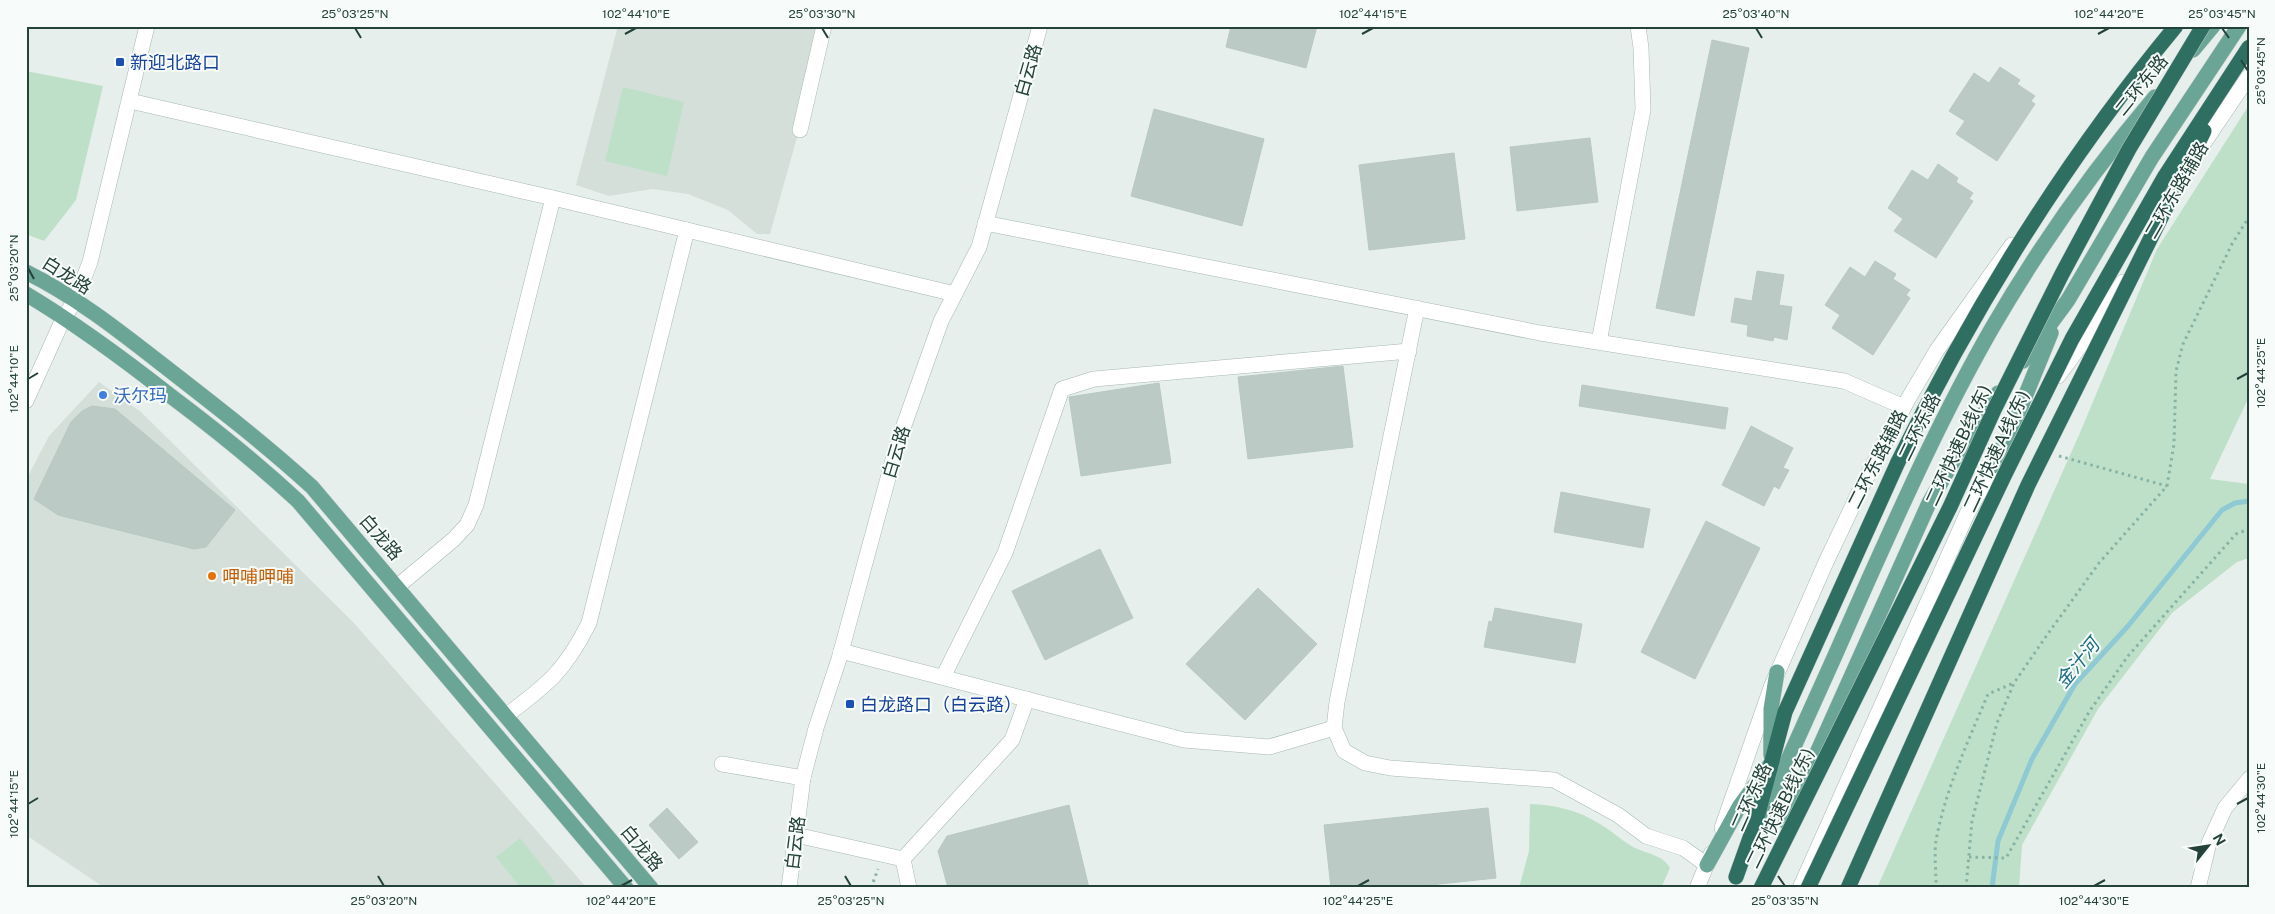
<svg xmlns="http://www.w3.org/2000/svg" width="2275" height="914" font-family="'Public Sans','Noto Sans SC',sans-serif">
<rect width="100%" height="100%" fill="#e6efeb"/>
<g fill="#d4dfda">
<path d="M618 26H828L770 234H757L728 210 688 194 652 189 609 196 576 185Z"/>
<path d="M99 382 141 412 353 622 587 888H105L26 835V480L49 436Z"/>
</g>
<g fill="#bfe0c8">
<path d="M26 71 103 86 76 200 44 241 26 234Z"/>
<path d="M623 87 684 102 667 176 605 161Z"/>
<path d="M2249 105V397L2210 479 2249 484V558L2237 562 2172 613 2098 709 2022 845 2019 888H1877L2079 435 2157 249Z"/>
<path d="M1530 804C1555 805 1578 810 1600 824 1612 831 1622 841 1635 848 1648 854 1663 855 1670 868L1661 888H1519L1529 851Z"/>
<path d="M520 838 555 882 548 888H521L496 857Z"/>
</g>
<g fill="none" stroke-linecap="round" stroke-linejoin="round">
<path stroke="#8ec9d4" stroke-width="5" d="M1992 888 1998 841 2032 759 2075 684 2128 626 2222 510 2235 503 2249 501"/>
</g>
<g fill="#bbcac4" stroke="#b8c9c2">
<path d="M1231 26H1317L1306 68 1226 47Z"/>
<path d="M1712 40 1749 48 1694 316 1656 308Z"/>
<path d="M2000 67 2020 80 2017 84 2035 96 2031 101 2035 104 1997 161 1956 134 1965 121 1949 111 1974 73 1989 83Z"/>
<path d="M1154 109 1264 139 1242 226 1131 196Z"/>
<path d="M1590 138 1598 202 1517 211 1510 147Z"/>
<path d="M1454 153 1465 239 1369 250 1359 165Z"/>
<path d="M1938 164 1958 178 1956 182 1973 193 1969 199 1973 201 1936 258 1894 231 1903 219 1888 208 1912 170 1928 180Z"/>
<path d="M1875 261 1896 274 1893 279 1910 290 1906 295 1910 298 1873 355 1832 328 1840 315 1825 305 1850 267 1865 277Z"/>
<path d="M1757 271 1784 275 1779 305 1792 307 1787 340 1774 337 1773 341 1747 336 1748 325 1731 322 1735 298 1752 301Z"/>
<path d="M1343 366 1353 447 1248 459 1238 377Z"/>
<path d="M1159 383 1171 463 1081 476 1069 397Z"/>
<path d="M1582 385 1728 408 1725 429 1579 406Z"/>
<path d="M92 406 115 409 235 510 206 547 194 549 58 515 34 499 71 422 82 411Z"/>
<path d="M1751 426 1793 448 1783 468 1789 470 1779 489 1774 486 1764 506 1722 485Z"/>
<path d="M1561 492 1650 509 1643 548 1554 532Z"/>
<path d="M1706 521 1760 548 1695 679 1641 652Z"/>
<path d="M1100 549 1133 618 1045 660 1012 591Z"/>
<path d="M1258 588 1317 644 1245 720 1186 664Z"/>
<path d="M1495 608 1582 624 1575 663 1484 647 1489 621 1492 622Z"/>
<path d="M1069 805 1089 888H948L938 851 947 836Z"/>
<path d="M667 808 698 842 679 859 649 825Z"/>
<path d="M1488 808 1496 878 1402 888H1331L1324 825Z"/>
</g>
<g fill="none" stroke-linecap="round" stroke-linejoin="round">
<defs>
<g id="minor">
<path d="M130 101 553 198 955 294"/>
<path d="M800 130 824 26"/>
<path d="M2201 147 2249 76"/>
<path d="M985 223 1540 333 1844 381 1904 407"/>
<path d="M1417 308 1337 702 1334 728 1344 751 1365 763 1390 768 1554 780 1618 815 1646 836 1683 848 1707 865"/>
<path d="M1599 342 1643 110 1641 48 1638 26"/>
<path d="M2058 376 2086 338 2123 282"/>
<path d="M26 401 64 317 75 301 90 262 147 26"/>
<path d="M398 586 454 539 467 525 476 505 553 198"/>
<path d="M841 651 1184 740 1269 747 1334 728"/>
<path d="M943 677 1005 553 1062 389 1094 379 1409 351"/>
<path d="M507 715C548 684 565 671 589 623L687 230"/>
<path d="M722 764 803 778"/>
<path d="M1722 828 1772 685 1826 562 1864 482 1907 401 1937 350 2012 245"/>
<path d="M796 835 903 859"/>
<path d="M789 888 803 778 816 728 839 659 897 445 941 321 979 247 1040 26"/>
<path d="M909 888 903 859 1012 740 1027 699"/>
<path d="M1697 888 1711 854"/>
<path d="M1800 888 1967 514 2000 455"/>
<path d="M2198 888 2209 843 2225 808 2249 779"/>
</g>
<g id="major">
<path d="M2193 50 2213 26"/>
<path d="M26 272C77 297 123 334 168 369 217 407 266 445 312 487L651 888"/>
<path d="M26 294C78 325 125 360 172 397 216 430 258 464 298 501L626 888"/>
<path d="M2023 361 2068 300 2152 157 2239 26"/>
<path d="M1993 466 2011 431 2051 333"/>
<path d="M1771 755V709L1777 672"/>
<path d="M1760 822C1796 743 1832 663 1867 583 1906 496 1945 410 1992 328 2039 247 2094 169 2155 97"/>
<path d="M1786 822 1929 503 1963 444 1998 393"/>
<path d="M1707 865 1739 807 1772 762"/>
</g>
<path id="highway" d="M1736 877 1756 821 1785 712 1898 462"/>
</defs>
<use href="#minor" stroke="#a8b8b2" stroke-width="16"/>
<use href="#major" stroke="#c2cac8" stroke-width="16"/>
<use href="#highway" stroke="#c2cac8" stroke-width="16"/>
<g stroke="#86b3a5" stroke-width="3" stroke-dasharray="2.5 4" stroke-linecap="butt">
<path d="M2059 456 2167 486"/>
<path d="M1969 857 2006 858 2089 712 2128 656 2236 534 2249 529"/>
<path d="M871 888 878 869"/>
<path d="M1933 888 1936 884C1936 870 1934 854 1936 841 1945 790 1968 742 1988 694L2014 683"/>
<path d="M1966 888 1972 821 1997 723 2014 683 2047 635 2099 563 2167 486 2174 444 2176 371 2183 344 2232 244 2249 217"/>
</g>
<use href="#minor" stroke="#fff" stroke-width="15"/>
<use href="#major" stroke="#6aa596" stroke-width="15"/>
<use href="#highway" stroke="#2f6f62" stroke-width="15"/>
<defs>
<g id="highway-bridge">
<path d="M1898 462C1974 307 2065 160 2176 26"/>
<path d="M1761 888 1950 507 1994 410 2062 274 2129 149 2203 26"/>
<path d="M1808 888 2005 474 2072 339 2165 176 2249 47"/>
<path d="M1848 888 2028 485 2204 131"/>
</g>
</defs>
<use href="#highway-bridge" stroke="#c2cac8" stroke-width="16" stroke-linecap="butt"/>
<use href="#highway-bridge" stroke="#2f6f62" stroke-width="15"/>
</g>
<path fill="none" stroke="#24423a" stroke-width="2" d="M355 28 361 38M822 28 828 38M1756 28 1762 38M2222 28 2229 38M625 34 636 28M1362 34 1373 28M2098 34 2109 28M2241 60 2248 71M28 268 34 279M28 379 38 373M2237 379 2248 373M28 804 38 798M2237 804 2248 798M378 876 384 886M845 876 851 886M1778 876 1785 886M621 886 632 880M1358 886 1369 880M2094 886 2105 880"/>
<g fill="#1a4fb4" stroke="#f7fbf9" stroke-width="2">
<rect x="115" y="57" width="10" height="10" rx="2.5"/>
<rect x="845" y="699" width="10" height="10" rx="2.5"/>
</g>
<circle fill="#3f7fe0" stroke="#f7fbf9" stroke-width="2" cx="103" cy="395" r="5"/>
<circle fill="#e8710a" stroke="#f7fbf9" stroke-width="2" cx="212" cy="576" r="5"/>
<g text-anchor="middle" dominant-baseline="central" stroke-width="4" stroke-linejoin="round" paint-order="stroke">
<g font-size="18" fill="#164399" stroke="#f7fbf9" text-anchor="start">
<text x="130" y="62">新迎北路口</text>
<text x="860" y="704">白龙路口（白云路）</text>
</g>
<g font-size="18" fill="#24423a" stroke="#f7fbf9">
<text transform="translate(1028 70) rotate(-74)">白云路</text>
<text transform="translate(2141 85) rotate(-51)">二环东路</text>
<text transform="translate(2176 190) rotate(-60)">二环东路辅路</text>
<text transform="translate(67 275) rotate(32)">白龙路</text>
<text transform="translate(1919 427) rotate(-64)">二环东路</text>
<text transform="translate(1958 445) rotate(-65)">二环快速B线(东)</text>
<text transform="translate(1996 451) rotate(-65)">二环快速A线(东)</text>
<text transform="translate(896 452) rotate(-73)">白云路</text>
<text transform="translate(1877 459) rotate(-63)">二环东路辅路</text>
<text transform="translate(381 537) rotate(49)">白龙路</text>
<text transform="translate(1751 797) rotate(-66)">二环东路</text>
<text transform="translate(1780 808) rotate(-64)">二环快速B线(东)</text>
<text transform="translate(795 843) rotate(-83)">白云路</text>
<text transform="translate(642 848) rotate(50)">白龙路</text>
</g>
<g font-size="18" fill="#366cbe" stroke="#f7fbf9" text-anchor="start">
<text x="113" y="395">沃尔玛</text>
</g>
<g font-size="18" fill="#c56008" stroke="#f7fbf9" text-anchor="start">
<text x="222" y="576">呷哺呷哺</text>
</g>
<g font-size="19" font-style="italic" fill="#1c6f80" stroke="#f7fbf9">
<text transform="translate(2077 663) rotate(-51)">金汁河</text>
</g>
</g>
<rect width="2275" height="914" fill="none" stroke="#f7fbf9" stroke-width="55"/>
<g transform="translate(2208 846) rotate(60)" stroke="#f7fbf9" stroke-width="4" paint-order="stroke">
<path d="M0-4L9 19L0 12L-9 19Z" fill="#24423a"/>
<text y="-8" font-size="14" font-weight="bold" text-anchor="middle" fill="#24423a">N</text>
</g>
<rect x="28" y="28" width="2220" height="858" fill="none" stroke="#24423a" stroke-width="2"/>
<g font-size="12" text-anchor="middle" fill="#24423a">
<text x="355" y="18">25°03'25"N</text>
<text x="636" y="18">102°44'10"E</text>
<text x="822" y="18">25°03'30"N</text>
<text x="1373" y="18">102°44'15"E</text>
<text x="1756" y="18">25°03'40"N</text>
<text x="2109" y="18">102°44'20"E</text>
<text x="2222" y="18">25°03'45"N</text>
<text transform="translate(2261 71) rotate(-90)" y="4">25°03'45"N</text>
<text transform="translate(14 268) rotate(-90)" y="4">25°03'20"N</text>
<text transform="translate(2261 373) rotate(-90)" y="4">102°44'25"E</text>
<text transform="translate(14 379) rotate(-90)" y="4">102°44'10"E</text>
<text transform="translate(2261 798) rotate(-90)" y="4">102°44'30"E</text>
<text transform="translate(14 804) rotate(-90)" y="4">102°44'15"E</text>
<text x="384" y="905">25°03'20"N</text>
<text x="621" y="905">102°44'20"E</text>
<text x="851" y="905">25°03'25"N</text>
<text x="1358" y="905">102°44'25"E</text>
<text x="1785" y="905">25°03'35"N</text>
<text x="2094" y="905">102°44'30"E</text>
</g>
</svg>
